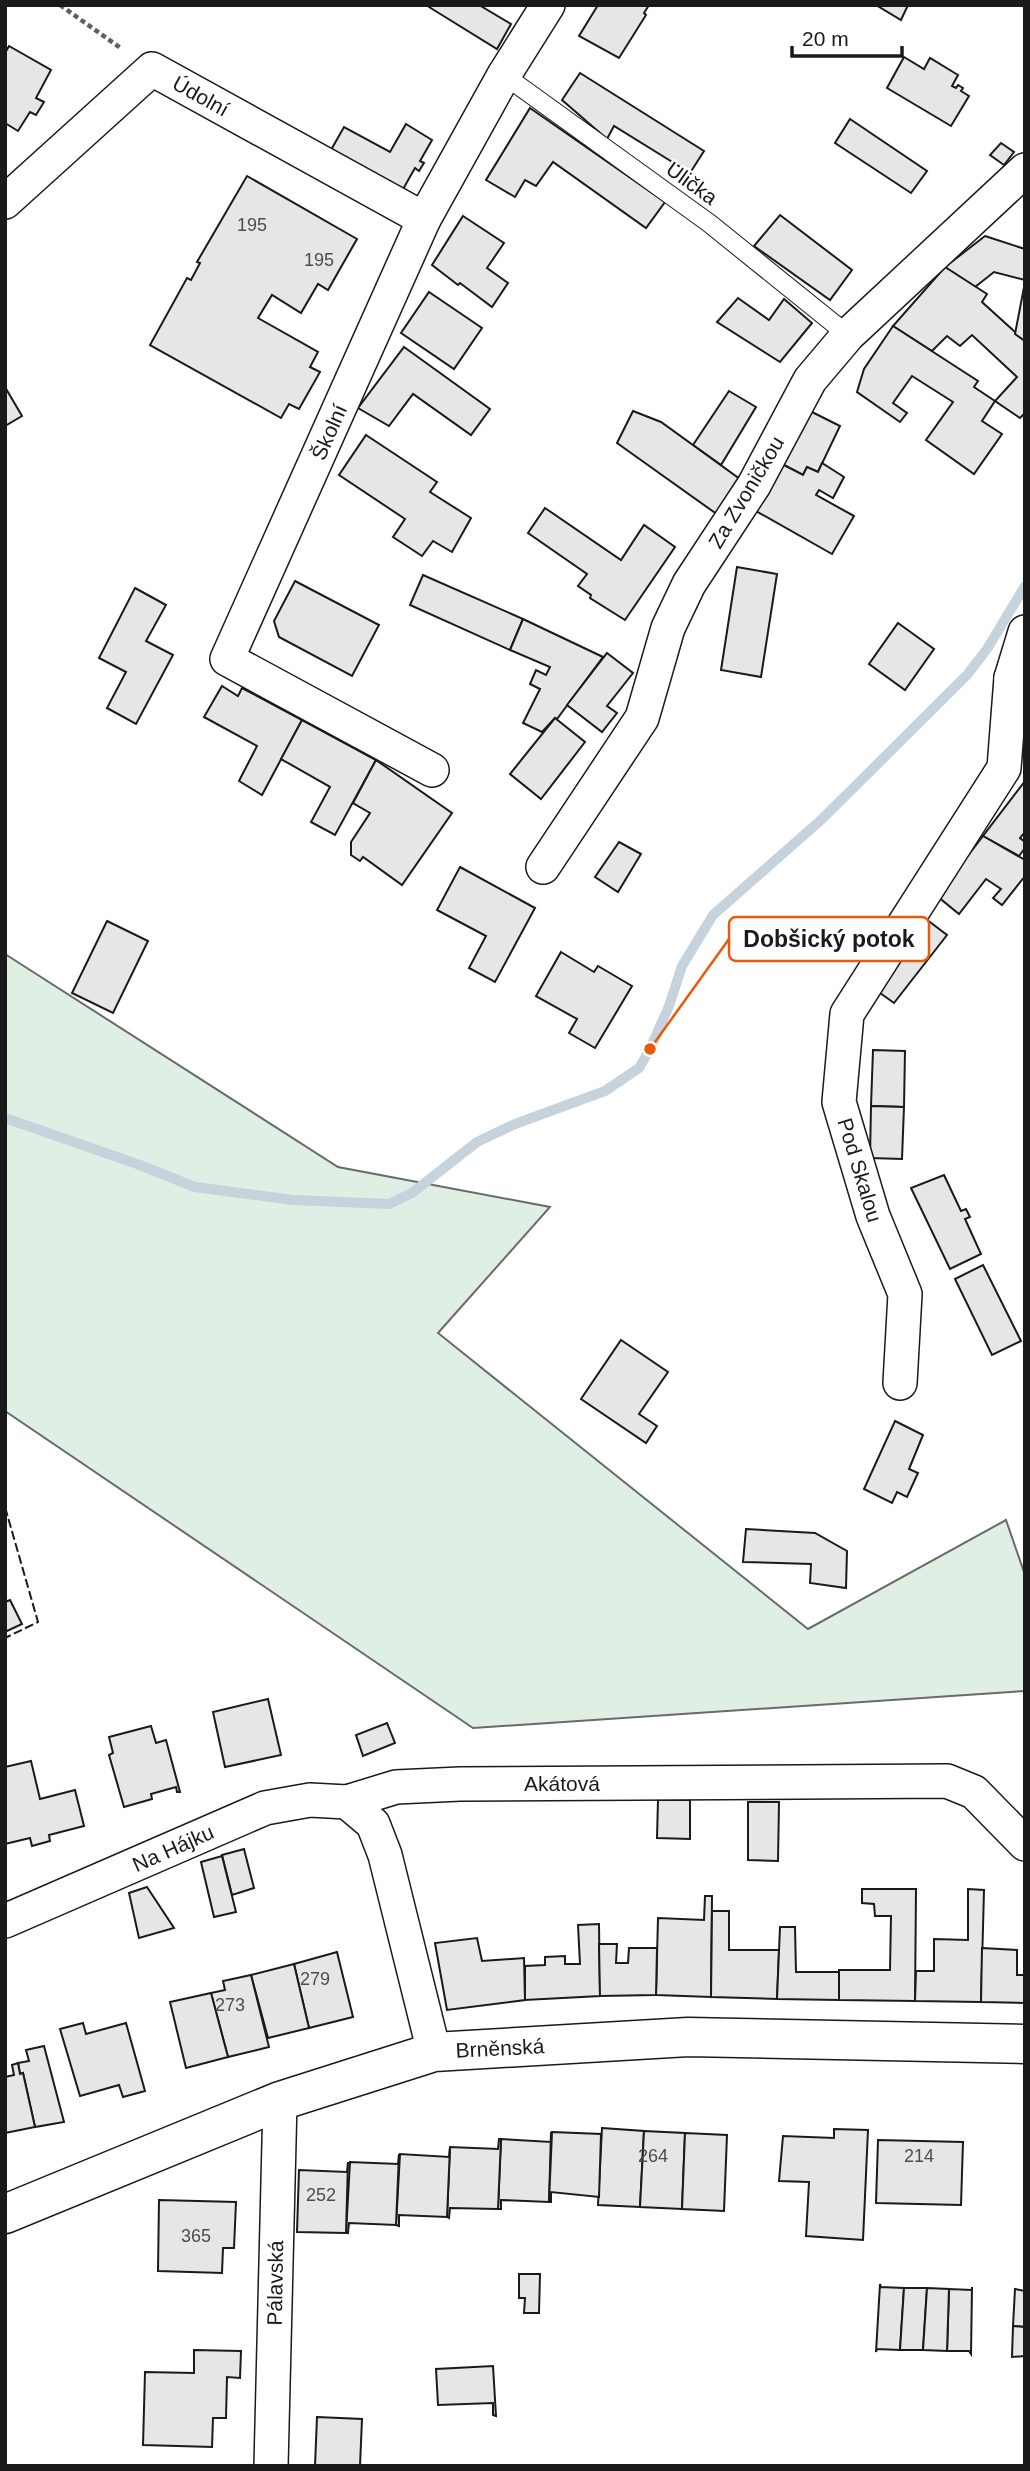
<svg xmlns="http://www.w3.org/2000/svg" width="1030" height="2471" font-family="Helvetica,sans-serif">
<rect width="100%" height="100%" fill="#fff"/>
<path fill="#e0efe3" stroke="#6a6a6a" stroke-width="2" d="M5 954 338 1167 550 1207 438 1333 808 1629 1006 1520 1025 1575V1691L473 1728 5 1411Z"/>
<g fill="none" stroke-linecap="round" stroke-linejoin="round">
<path stroke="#c6d2dc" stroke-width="10" d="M5 1118 140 1165 195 1187 293 1200 389 1204 412 1193 477 1142 515 1124 605 1091 639 1068 650 1049 669 1006 682 966 713 915 821 820 967 675 987 649 1025 586"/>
</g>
<g fill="#e6e6e6" stroke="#1a1a1a" stroke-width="2">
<path d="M430 5H479L511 24 497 49 429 7Z"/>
<path d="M598 5H649L644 13 646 15 619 58 579 36Z"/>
<path d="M876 5H908L901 20Z"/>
<path d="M9 46 51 70 36 98 44 102 36 115 30 112 18 131 5 123V53Z"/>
<path d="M904 57 924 69 930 58 958 75 952 86 956 88 958 85 963 88 961 91 969 96 951 126 887 88Z"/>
<path d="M580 73 704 151 690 173 614 126 607 139 562 100Z"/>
<path d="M530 108 665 202 646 228 553 162 536 186 525 180 515 197 486 180Z"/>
<path d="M850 119 927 171 911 193 835 143Z"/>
<path d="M406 124 432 140 420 161 424 163 419 171 415 168 402 191 331 150 344 127 390 152Z"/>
<path d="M1001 143 1014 152 1004 165 990 155Z"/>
<path d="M247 176 357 239 328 290 318 284 301 313 272 295 258 318 318 352 310 367 320 372 299 409 289 404 281 418 150 345 187 278 191 280 200 263 197 262Z"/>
<path d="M780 215 852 270 830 300 754 246Z"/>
<path d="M463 216 504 243 487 268 508 283 492 307 460 283 458 285 432 265Z"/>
<path d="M985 236 1025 249V280L994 272 975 287 945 267Z"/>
<path d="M945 267 987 294 982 302 1025 341V413L1020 418 995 401 1017 377 972 335 960 346 947 336 932 351 893 326Z"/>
<path d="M1025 282V341L1015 334Z"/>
<path d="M429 292 482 328 454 369 401 333Z"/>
<path d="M738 298 769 320 784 299 812 323 780 362 717 322Z"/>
<path d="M893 326 978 381 974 387 995 401 982 421 1002 434 974 474 926 440 953 402 912 376 893 403 907 413 900 422 857 392 864 369Z"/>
<path d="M404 347 490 409 471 435 413 394 389 426 358 408Z"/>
<path d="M5 387 22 416 5 426Z"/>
<path d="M729 391 756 407 721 465 693 445Z"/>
<path d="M806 409 840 426 818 472 807 467 803 475 780 463Z"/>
<path d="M633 411 661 422 744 482 718 515 617 443Z"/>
<path d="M366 435 437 482 430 492 471 518 452 552 433 541 422 556 393 537 405 519 339 475Z"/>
<path d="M780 463 803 475 807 467 818 472 822 463 844 477 833 498 819 490 816 495 854 516 832 554 756 511Z"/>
<path d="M545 508 621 560 644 525 675 547 625 620 590 598 591 595 578 586 587 574 528 533Z"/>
<path d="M737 567 777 574 761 677 721 670Z"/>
<path d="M423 575 523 619 510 650 410 605Z"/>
<path d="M295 581 379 625 352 676 279 637 274 621Z"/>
<path d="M135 588 166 605 146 641 173 655 136 724 107 708 126 672 99 658Z"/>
<path d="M523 619 603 657 557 719 555 718 542 732 523 723 540 689 530 684 536 670 546 675 550 667 510 650Z"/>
<path d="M898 623 934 649 905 690 869 664Z"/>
<path d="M607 653 633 673 607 706 617 713 602 732 567 705Z"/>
<path d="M222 686 238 696 242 688 302 720 262 795 239 781 257 746 204 717Z"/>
<path d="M555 718 585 742 541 799 510 774Z"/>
<path d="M302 720 376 760 335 835 311 822 330 787 281 759Z"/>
<path d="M376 760 452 813 402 885 363 857 360 861 351 855V842L370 813 353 803Z"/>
<path d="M1025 781V832L1020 838 1025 842V848L1019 856 983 836Z"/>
<path d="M983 836 1025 860V876L1002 905 993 898 1001 889 986 879 959 914 937 896Z"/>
<path d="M619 842 641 854 618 892 595 877Z"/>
<path d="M460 867 535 908 495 982 469 968 486 936 437 910Z"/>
<path d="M922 916 947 935 894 1003 869 985Z"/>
<path d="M107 921 148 941 113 1013 72 993Z"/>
<path d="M561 952 594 972 598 966 632 986 595 1048 569 1033 577 1019 536 996Z"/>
<path d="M873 1050 905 1051 904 1107 871 1106Z"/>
<path d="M871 1106 904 1107 902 1159 870 1158Z"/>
<path d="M944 1175 961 1211 966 1209 970 1217 965 1219 981 1254 950 1269 911 1188Z"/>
<path d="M983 1265 1021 1341 992 1355 955 1279Z"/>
<path d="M621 1340 668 1372 639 1414 657 1426 646 1443 581 1399Z"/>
<path d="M895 1421 923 1435 909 1469 918 1473 907 1497 897 1492 892 1503 864 1489Z"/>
<path d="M746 1529 815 1533 847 1551 846 1588 810 1583 811 1564 743 1562Z"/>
<path d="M10 1600 22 1624 5 1632V1602Z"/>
<path d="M268 1699 281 1755 225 1767 213 1712Z"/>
<path d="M387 1723 395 1743 363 1756 356 1735Z"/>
<path d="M151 1726 156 1743 166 1740 180 1792H177L176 1787 151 1794 152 1799 124 1807 109 1755 113 1753 109 1737Z"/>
<path d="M31 1761 40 1799 75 1790 84 1826 49 1835 50 1841 32 1846 30 1838 5 1844V1767Z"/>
<path d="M658 1800H690V1839L657 1838Z"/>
<path d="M748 1802H779L778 1861 748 1860Z"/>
<path d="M244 1849 254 1888 232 1895 222 1855Z"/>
<path d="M222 1856 236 1912 214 1917 201 1862Z"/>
<path d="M147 1887 174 1928 139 1938 129 1893Z"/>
<path d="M862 1889H916L915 2001 839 2000V1970H890L891 1916H875L874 1904 862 1903Z"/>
<path d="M968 1889 984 1890 981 2002 915 2001 916 1971H934V1939L968 1940Z"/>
<path d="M705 1896H712L711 1997 656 1995 658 1918 704 1920Z"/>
<path d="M712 1911H729V1950H779L777 1999 711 1997Z"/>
<path d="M599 1924 600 1996 525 2000V1966L545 1965V1957L565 1956V1964H580L578 1925Z"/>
<path d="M780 1927H795L796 1972H839V2000L777 1999Z"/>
<path d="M477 1938 482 1961 524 1958 525 2000 447 2010 435 1943Z"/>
<path d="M599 1944H617L616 1963H628L629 1948H657L656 1995 600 1996Z"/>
<path d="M982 1948 1017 1950V1975H1025V2003L981 2002Z"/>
<path d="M337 1952 353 2017 309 2028 294 1964Z"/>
<path d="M294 1964 309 2028 268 2038 251 1975Z"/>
<path d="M251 1975 269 2047 228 2057 211 1993 225 1990 223 1981Z"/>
<path d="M211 1993 228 2057 186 2068 170 2002Z"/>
<path d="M83 2023 86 2034 126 2023 145 2091 123 2097 119 2085 80 2096 60 2029Z"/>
<path d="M44 2046 64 2122 35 2127 23 2073 20 2074 18 2063 29 2061 26 2050Z"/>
<path d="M18 2063 20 2074 23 2073 35 2127 5 2133V2077L14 2075 12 2065Z"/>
<path d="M602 2128 644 2131 640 2207 598 2205Z"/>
<path d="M834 2129 868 2130 863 2240 806 2236 809 2182 779 2181 783 2136 834 2138Z"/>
<path d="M644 2131 685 2133 682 2209 640 2207Z"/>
<path d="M551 2132 549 2202 501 2200V2209H498L501 2139 551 2142Z"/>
<path d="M552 2132 601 2134 599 2197 551 2192V2202H549Z"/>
<path d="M685 2133 727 2135 724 2211 682 2209Z"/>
<path d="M499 2139H501L498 2209 450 2208 449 2218 447 2217 450 2147 498 2149Z"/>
<path d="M878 2140 963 2142 961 2205 876 2203Z"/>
<path d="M450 2147 447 2217 399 2215V2226L396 2225 400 2154 449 2157Z"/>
<path d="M399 2154 396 2225 349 2223 348 2233H346L350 2162 398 2164Z"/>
<path d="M348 2162 346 2233 297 2232 299 2170 347 2172Z"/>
<path d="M159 2200 236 2202 234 2248H223L222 2273 158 2271Z"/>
<path d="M519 2274H540L539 2313H524L525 2298H519Z"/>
<path d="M880 2284 881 2287 904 2288 900 2350 877 2349 876 2352Z"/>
<path d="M972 2287 971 2354 969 2351H947L949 2289 972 2290Z"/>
<path d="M904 2288H927L923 2350H900Z"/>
<path d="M927 2288 949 2289 947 2351 923 2350Z"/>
<path d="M1015 2289 1025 2291V2327L1013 2326Z"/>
<path d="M1013 2326 1025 2327V2356L1012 2357Z"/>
<path d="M194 2350 241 2351 240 2378 227 2377 226 2418H213L212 2447 143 2445 145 2372 194 2373Z"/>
<path d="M493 2366 496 2416 493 2415V2403L438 2405 436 2369Z"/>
<path d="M317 2417 362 2419 360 2466H315Z"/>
</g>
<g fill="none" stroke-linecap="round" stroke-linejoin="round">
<defs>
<path id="lane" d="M504 75 709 223 848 335"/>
<g id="street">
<path d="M5 202 152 69 424 219"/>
<path d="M1011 678 1025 632"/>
<path d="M432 770 227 659 424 219 504 75 548 5"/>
<path d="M543 867 642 718 668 628 689 584 754 485 810 380 848 335 1025 170"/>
<path d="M900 1383 905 1294 873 1216 839 1102 847 1014 1004 768 1011 678 1025 686"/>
<path d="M347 1802 373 1824 385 1855 434 2052"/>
<path d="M5 1921 265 1808 310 1800 347 1802 396 1787 460 1784 947 1781 974 1792 1025 1844"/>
<path d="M271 2466 280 2101"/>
</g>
<path id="secondary" d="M5 2214 280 2101 434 2052 688 2037 1025 2044"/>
</defs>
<use href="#lane" stroke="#1a1a1a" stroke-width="20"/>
<use href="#street" stroke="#1a1a1a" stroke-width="36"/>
<use href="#secondary" stroke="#1a1a1a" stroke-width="41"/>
<path stroke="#5f5f5f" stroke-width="4.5" stroke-dasharray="5 3.5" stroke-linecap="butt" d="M60 5 122 49"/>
<use href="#lane" stroke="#fff" stroke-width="18"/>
<use href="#street" stroke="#fff" stroke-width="33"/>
<use href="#secondary" stroke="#fff" stroke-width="38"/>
<path stroke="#1a1a1a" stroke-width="2" stroke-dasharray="9 3.5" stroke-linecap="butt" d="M5 1507 38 1622 5 1638"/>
</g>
<g text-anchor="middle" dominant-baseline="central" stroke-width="5" stroke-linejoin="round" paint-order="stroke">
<g font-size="18" fill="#4d4d4d">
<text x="252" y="225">195</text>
<text x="319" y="260">195</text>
<text x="315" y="1979">279</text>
<text x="230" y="2005">273</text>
<text x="653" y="2156">264</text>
<text x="919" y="2156">214</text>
<text x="321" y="2195">252</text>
<text x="196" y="2236">365</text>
</g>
<g font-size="21" fill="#1a1a1a" stroke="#fff">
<text transform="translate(201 96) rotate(29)">Údolní</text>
<text transform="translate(692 183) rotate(36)">Ulička</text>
<text transform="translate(329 432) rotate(-66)">Školní</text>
<text transform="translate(746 492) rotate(-59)">Za Zvoničkou</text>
<text transform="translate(860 1170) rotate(73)">Pod Skalou</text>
<text x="562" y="1783">Akátová</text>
<text transform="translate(173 1848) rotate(-24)">Na Hájku</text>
<text transform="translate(500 2048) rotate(-3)">Brněnská</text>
<text transform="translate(275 2283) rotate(-89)">Pálavská</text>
</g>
</g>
<path fill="none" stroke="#e8590c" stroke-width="2.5" d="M650 1049L729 939"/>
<circle fill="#e8590c" stroke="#fff" stroke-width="2.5" cx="650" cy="1049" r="7"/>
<rect fill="#fff" stroke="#e8590c" stroke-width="2.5" x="729" y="917" width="200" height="44" rx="7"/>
<g font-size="23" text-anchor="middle" font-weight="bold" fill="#1a1a1a">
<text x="829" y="947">Dobšický potok</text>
</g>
<rect width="1030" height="2471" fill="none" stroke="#1a1a1a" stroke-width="14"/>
<path d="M792 46v10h110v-10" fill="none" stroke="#1a1a1a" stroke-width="3.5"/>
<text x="802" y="46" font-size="21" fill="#1a1a1a" stroke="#ffffff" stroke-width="5" paint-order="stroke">20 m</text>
</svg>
